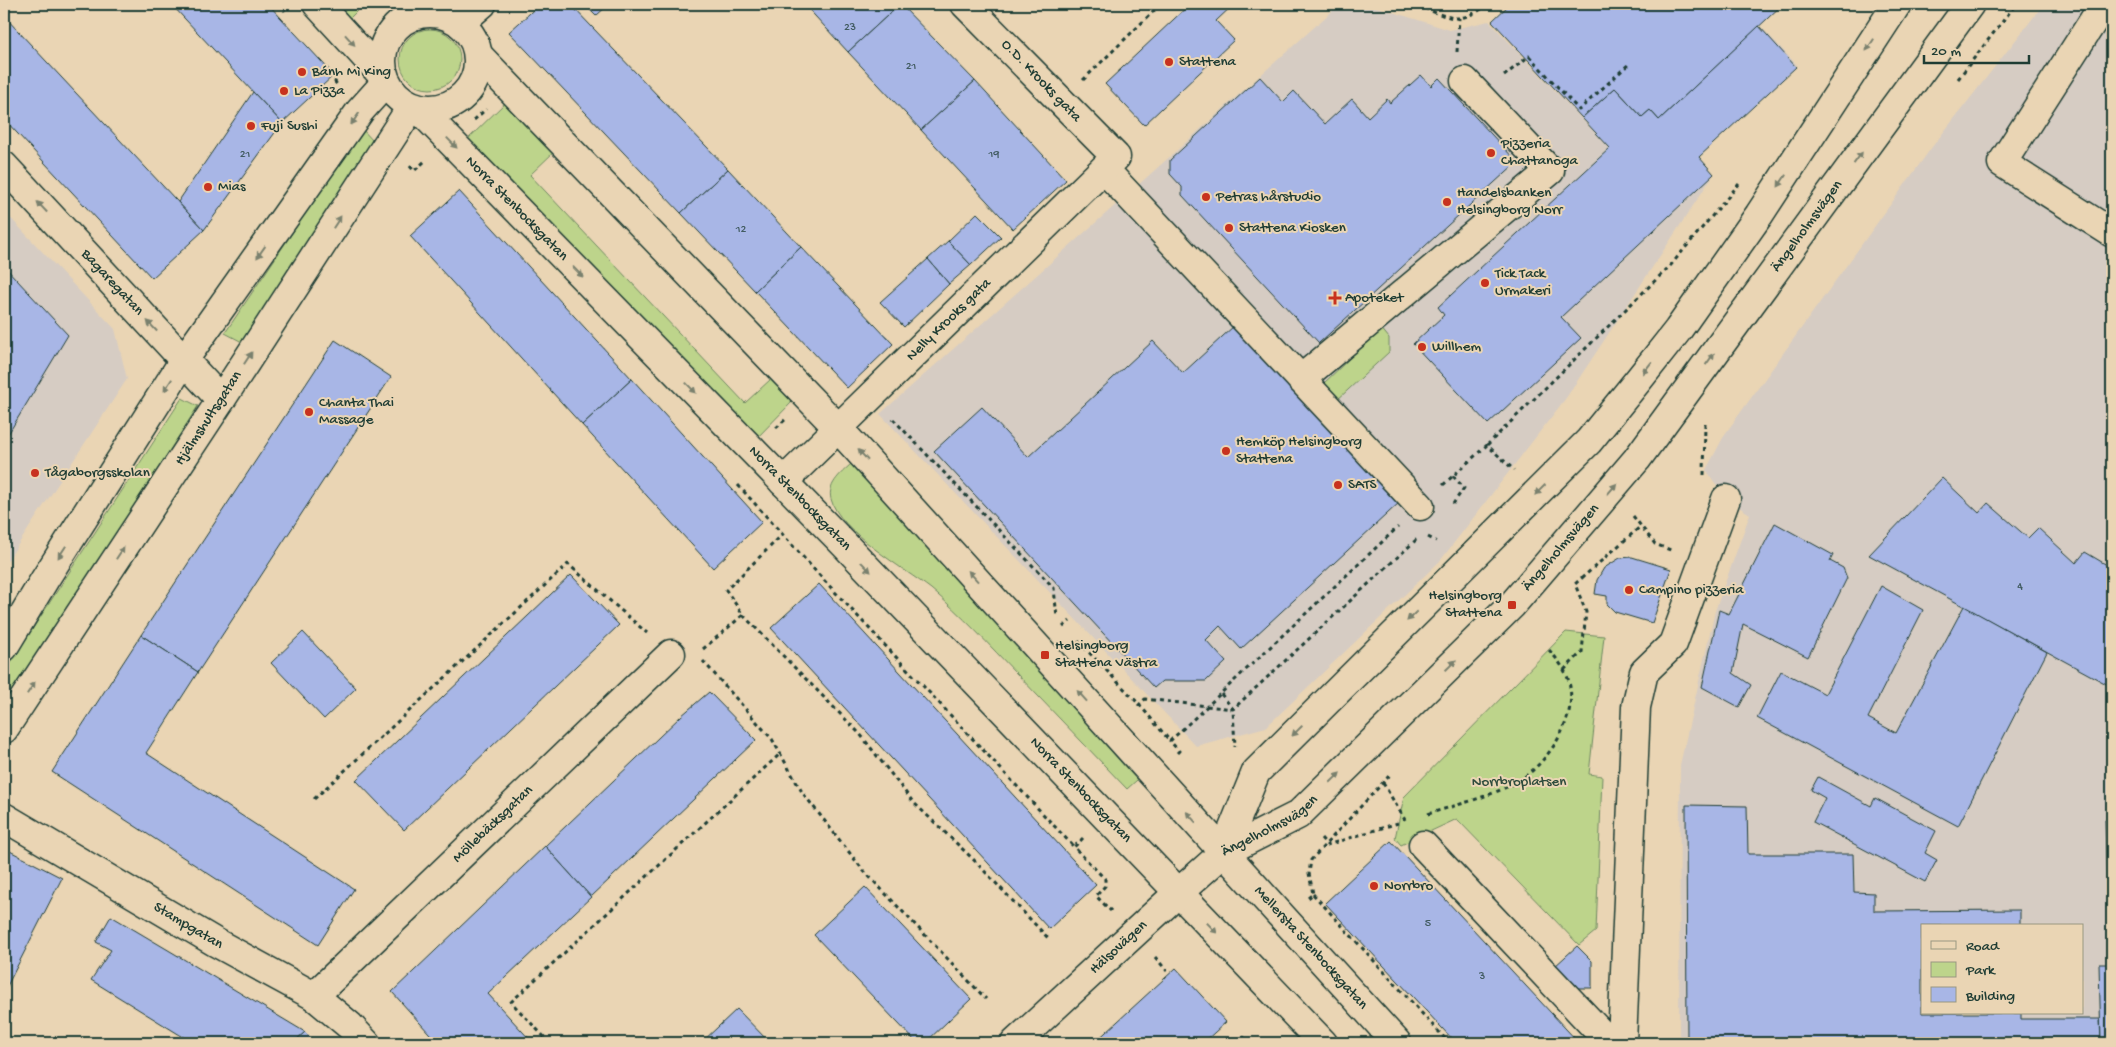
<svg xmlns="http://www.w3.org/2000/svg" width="2116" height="1047" font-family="'Gochi Hand',sans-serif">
<rect width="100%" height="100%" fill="#ead5b4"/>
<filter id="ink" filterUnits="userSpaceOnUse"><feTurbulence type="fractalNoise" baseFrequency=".02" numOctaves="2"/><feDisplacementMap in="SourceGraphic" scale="10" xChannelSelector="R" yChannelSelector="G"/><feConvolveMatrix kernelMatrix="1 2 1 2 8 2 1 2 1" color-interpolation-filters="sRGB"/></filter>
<g filter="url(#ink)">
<g fill="#d6ccc3" fill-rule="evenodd">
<path d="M1340 4H1367L1450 30 1489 21 1618 157 1760 26 1797 65 1696 155 1714 174 1566 398 1440 561 1266 727 1196 746 880 414 1146 178Z"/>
<path d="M2044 4H2112V1043H1679L1680 765 1715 611 1750 514 1726 499 1706 470 1725 434 1932 147ZM1922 926H2082V1013H1922Z"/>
<path d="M4 211 115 329 127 379 4 566Z"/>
</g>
<g fill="#bdd48b" stroke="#6e8860">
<path d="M337 4H364L350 18Z"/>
<circle cx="430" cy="59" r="30"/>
<path d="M509 99 556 150 530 175 745 403 771 379 793 401 753 442 466 141Z"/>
<path d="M362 129 374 142 244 343 225 333Z"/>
<path d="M1381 328 1389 338V352L1335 402 1321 386Z"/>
<path d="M182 398 198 406 4 710V673Z"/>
<path d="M853 462 1137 780 1127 789C1090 751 1054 712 1017 674 989 645 962 615 931 589 905 569 839 531 831 499 827 483 843 472 853 462Z"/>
<path d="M1566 632 1604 636 1589 774 1602 776 1596 931 1579 945 1457 819 1401 845 1395 838 1404 797Z"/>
</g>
<g fill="#a8b6e6" stroke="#1f3d34">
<path d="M171 4H268L334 75 282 123Z"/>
<path d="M540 4H570L728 169 681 213 509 32Z"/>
<path d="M584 4H609L596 16Z"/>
<path d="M804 4H900L848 52Z"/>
<path d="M900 4 975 81 921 130 848 52Z"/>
<path d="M1190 4H1234L1216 21 1234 40 1144 125 1105 84Z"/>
<path d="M1510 4H1783L1659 120 1650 110 1642 117 1615 88 1582 118 1492 21Z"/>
<path d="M4 16 204 230 152 278 4 119Z"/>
<path d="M1759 26 1796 67 1699 157 1714 174 1561 317 1581 338 1488 424 1413 344 1444 315 1438 307 1610 148 1582 118 1615 88 1642 117 1650 110 1659 120Z"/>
<path d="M1421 75 1431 86 1439 78 1517 162 1319 343 1182 195V187L1170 174V160L1260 77 1283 102 1294 91 1325 124 1352 99 1368 117 1387 99 1390 103Z"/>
<path d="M975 81 1066 180 1013 229 921 130Z"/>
<path d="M253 92 282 123 204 230 178 202Z"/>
<path d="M728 169 801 247 755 291 681 213Z"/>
<path d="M459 191 632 379 582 425 410 236Z"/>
<path d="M977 213 1001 237 971 265 948 241Z"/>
<path d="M948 241 971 265 949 284 928 259Z"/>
<path d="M801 247 893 344 847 388 755 291Z"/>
<path d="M928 259 949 284 904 327 880 302Z"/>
<path d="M4 266 68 335 4 441Z"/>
<path d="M1235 325 1400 502 1241 649 1220 626 1206 640 1226 662 1206 681H1162L1154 688 934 451 982 407 1028 457 1153 341 1183 373Z"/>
<path d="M335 340 391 377 198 672 141 635Z"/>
<path d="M632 379 762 522 713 568 582 425Z"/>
<path d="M1942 478 1979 513 1988 503 2028 538 2038 528 2076 563 2085 552 2112 568V687L1869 555Z"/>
<path d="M1775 523 1833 555 1830 561 1843 568 1847 578 1808 657 1743 624 1733 673 1751 685 1739 707 1702 687 1719 610 1729 614Z"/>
<path d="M1632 557 1671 569 1652 623 1615 612 1607 604V596L1595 594 1597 580 1604 568 1620 558Z"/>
<path d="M571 575 619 625 404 830 356 780Z"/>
<path d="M819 584 1096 885 1049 929 771 628Z"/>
<path d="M1881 586 1923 610 1868 718 1896 733 1964 606 2047 652 1958 826 1757 718 1781 671 1825 694Z"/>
<path d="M303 632 356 688 324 719 271 663Z"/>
<path d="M141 635 198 672 146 753 354 889 318 945 52 772Z"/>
<path d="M709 692 756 740 591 897 545 846 681 716Z"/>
<path d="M1818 777 1871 806 1875 798 1936 831 1925 853 1937 860 1925 882 1813 822 1825 798 1811 790Z"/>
<path d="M1686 805 1747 806 1748 854H1853L1854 892 1874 893V911L2020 910V926H1922V1013H2021V1019H2100L2101 1043H1687Z"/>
<path d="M2105 820H2112V1043H2101L2099 964H2109Z"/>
<path d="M1391 841 1579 1043H1456L1325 903Z"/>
<path d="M545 846 591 897 488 994 533 1043H438L392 992Z"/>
<path d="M4 848 62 878 4 992Z"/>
<path d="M865 887 971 999 925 1043H917L814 935Z"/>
<path d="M111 916 175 954 305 1032 293 1043H193L91 980 111 950 96 942Z"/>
<path d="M1577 946 1592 961V988H1575L1554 967Z"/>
<path d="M1176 968 1226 1022 1203 1043H1094Z"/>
<path d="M737 1009 770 1043H701Z"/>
<path d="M305 1032 315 1043H293Z"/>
<path d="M1244 1036 1251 1043H1236Z"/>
</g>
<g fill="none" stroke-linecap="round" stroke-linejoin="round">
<defs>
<g id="minor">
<path d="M317 4 384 77"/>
<path d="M2104 4 2002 163 2112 233"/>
<circle cx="430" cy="61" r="48"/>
<path d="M460 23 482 4"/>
<path id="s1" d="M478 55 837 427 1397 1043"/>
<path id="s2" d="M418 108 844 544 1323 1043"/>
<path id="s3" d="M4 166 221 400"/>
<path d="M1104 169 1420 506"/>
<path d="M1301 379 1550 171 1465 81"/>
<path id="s4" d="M783 482 1116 157 965 4"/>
<path d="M4 647 45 579 184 360 360 111 386 82"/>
<path id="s5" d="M4 729 221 400 412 106"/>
<path id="s6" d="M4 817 215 942 314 996 350 1026 366 1043"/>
<path d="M1423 845 1610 1043"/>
<path id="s7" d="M314 996 671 654"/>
<path d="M1622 1043 1636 707 1644 672 1673 644 1726 499"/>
</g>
<g id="major">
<path d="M1223 853 1256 772 1589 441 1640 378 1678 330 1759 215 1897 4"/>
<path id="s8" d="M1015 1043 1178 893 1223 853 1298 815 1512 605 1637 459 1970 4"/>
</g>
</defs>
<use href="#minor" stroke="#1f3d34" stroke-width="31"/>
<use href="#major" stroke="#1f3d34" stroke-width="31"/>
<g stroke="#1f3d34" stroke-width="3" stroke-dasharray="4 4" stroke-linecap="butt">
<path d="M279 4 285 11"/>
<path d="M1418 4C1427 10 1449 19 1459 18 1468 17 1482 10 1488 4"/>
<path d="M1457 52 1459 18"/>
<path d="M338 73 335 82 339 87"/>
<path d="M1504 76 1529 56 1579 110 1630 63"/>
<path d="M1958 79 2016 4"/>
<path d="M1083 80 1161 4"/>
<path d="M474 120 486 109"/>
<path d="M410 166 414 171 425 161"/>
<path d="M893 419 1054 588 1057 618"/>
<path d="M776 428 786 419"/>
<path d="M1487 445 1670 266 1739 184"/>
<path d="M1704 475 1705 423"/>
<path d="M1453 476 1464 488 1453 504"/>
<path d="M738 485 821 577 1074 847"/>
<path d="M1443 485 1487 445 1514 470"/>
<path d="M1633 516 1655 544 1673 551"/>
<path d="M1428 537 1436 541"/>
<path d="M743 615 860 734 913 802 972 858 1049 939"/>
<path d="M1063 627 1070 621"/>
<path d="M1078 641 1138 703 1170 741"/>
<path d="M703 649 743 615 726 590 782 535"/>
<path d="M703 661 772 739 802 792 863 870 986 999"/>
<path d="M1564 670 1582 652 1586 612 1575 584 1641 526"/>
<path d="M1221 694 1233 709 1235 747"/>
<path d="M1138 706 1145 699 1233 709 1416 540 1419 539"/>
<path d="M1177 753 1179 751 1170 741 1398 527"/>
<path d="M1383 783 1405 820"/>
<path d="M314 799 568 564 647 633"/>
<path d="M1428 814C1456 805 1485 798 1511 785 1544 769 1579 721 1569 682 1566 670 1557 659 1549 650"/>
<path d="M1083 838 1074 847 1105 879V886L1096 896 1111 911"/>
<path d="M1321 838 1327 845 1398 823"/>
<path d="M1313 894 1449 1043"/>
<path d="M1308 898 1313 894 1309 873 1311 860 1390 775"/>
<path d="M1155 957 1167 971"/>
<path d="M550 1043 511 1002 781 753"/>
</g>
<use href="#minor" stroke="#ead5b4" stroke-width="28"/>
<use href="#major" stroke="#ead5b4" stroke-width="28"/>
</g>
<defs><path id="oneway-solid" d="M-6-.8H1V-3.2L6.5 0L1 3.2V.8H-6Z" transform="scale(1.25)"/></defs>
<g fill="#7a816e">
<use href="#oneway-solid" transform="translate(350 40) rotate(48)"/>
<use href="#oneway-solid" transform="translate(1870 45) rotate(123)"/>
<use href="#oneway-solid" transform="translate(355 119) rotate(125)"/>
<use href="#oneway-solid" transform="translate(452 143) rotate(46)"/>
<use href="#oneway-solid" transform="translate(1858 158) rotate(-54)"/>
<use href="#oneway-solid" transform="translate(1782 181) rotate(123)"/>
<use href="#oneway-solid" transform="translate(42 207) rotate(-133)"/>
<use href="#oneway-solid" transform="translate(337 222) rotate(-57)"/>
<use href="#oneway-solid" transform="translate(261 252) rotate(125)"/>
<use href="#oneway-solid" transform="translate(578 272) rotate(46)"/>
<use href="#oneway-solid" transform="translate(152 326) rotate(-133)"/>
<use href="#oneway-solid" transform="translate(248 358) rotate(-57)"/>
<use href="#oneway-solid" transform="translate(1710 359) rotate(-54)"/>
<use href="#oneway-solid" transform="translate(1647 368) rotate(128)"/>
<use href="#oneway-solid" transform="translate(168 385) rotate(123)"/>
<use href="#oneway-solid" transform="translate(691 388) rotate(46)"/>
<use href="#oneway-solid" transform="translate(863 455) rotate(-132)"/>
<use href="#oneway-solid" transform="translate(1612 489) rotate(-49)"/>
<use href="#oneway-solid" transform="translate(1540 490) rotate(135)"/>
<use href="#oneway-solid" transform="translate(62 552) rotate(123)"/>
<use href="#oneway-solid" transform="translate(120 553) rotate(-57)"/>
<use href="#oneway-solid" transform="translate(866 567) rotate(46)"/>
<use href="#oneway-solid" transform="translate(973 576) rotate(-132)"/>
<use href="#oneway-solid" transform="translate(1412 616) rotate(135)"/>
<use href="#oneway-solid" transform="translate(1451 665) rotate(-44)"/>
<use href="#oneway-solid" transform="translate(31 688) rotate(-57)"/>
<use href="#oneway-solid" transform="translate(1082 696) rotate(-132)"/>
<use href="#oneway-solid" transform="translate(1297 731) rotate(135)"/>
<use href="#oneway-solid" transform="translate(1335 778) rotate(-44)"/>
<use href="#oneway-solid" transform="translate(1191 817) rotate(-132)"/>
<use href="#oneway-solid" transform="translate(1212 928) rotate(46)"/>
</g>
</g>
<g fill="#c8321e" stroke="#ead5b4" stroke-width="2">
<circle cx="1169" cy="62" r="5"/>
<circle cx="302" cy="72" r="5"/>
<circle cx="284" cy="91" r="5"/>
<circle cx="251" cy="126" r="5"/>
<circle cx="1491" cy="153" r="5"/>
<circle cx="208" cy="187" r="5"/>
<circle cx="1206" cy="197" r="5"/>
<circle cx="1447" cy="202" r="5"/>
<circle cx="1229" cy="228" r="5"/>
<circle cx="1485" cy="283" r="5"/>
<path d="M1332.5 290.5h5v5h5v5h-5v5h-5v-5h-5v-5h5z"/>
<circle cx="1422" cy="347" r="5"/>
<circle cx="309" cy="412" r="5"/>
<circle cx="1226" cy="451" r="5"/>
<circle cx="35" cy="473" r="5"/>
<circle cx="1338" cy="485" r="5"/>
<circle cx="1629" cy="590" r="5"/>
<rect x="1507" y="600" width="10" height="10" rx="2.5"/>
<rect x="1040" y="650" width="10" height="10" rx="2.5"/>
<circle cx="1374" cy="886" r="5"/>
</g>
<g text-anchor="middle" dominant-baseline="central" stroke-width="4" stroke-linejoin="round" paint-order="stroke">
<g font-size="12" fill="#415b60">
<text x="850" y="28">23</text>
<text x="911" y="67">21</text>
<text x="245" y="155">21</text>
<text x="994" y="155">19</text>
<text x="741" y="230">12</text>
<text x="2020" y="587">4</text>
<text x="1428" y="924">5</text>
<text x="1482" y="977">3</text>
</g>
<g font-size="15" fill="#1f3d34" stroke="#ead5b4" text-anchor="start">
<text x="1179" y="62">Stattena</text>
<text x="312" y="72">Bánh Mì King</text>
<text x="294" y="91">La Pizza</text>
<text x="261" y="126">Fuji Sushi</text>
<text x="1501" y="144">Pizzeria<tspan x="1501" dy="17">Chattanoga</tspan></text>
<text x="218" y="187">Mias</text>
<text x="1457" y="193">Handelsbanken<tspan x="1457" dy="17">Helsingborg Norr</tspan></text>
<text x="1216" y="197">Petras hårstudio</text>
<text x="1239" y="228">Stattena Kiosken</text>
<text x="1495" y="274">Tick Tack<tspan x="1495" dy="17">Urmakeri</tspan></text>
<text x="1345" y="298">Apoteket</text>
<text x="1432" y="347">Willhem</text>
<text x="319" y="403">Chanta Thai<tspan x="319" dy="17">Massage</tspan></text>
<text x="1236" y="442">Hemköp Helsingborg<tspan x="1236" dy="17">Stattena</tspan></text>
<text x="45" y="473">Tågaborgsskolan</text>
<text x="1348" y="485">SATS</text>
<text x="1639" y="590">Campino pizzeria</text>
<text x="1502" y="596" text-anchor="end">Helsingborg<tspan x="1502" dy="17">Stattena</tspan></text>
<text x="1055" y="646">Helsingborg<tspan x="1055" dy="17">Stattena Västra</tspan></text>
<text x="1384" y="886">Norrbro</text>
</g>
<g font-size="15" fill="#1f3d34" stroke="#ead5b4">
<text transform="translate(1041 81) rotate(46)">O.D. Krooks gata</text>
<text stroke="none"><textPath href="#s2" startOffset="141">Norra Stenbocksgatan</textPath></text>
<text stroke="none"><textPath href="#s8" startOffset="1146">Ängelholmsvägen</textPath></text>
<text stroke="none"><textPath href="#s3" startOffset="159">Bagaregatan</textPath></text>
<text stroke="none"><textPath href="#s4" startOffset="232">Nelly Krooks gata</textPath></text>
<text stroke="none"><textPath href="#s5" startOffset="372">Hjälmshultsgatan</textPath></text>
<text stroke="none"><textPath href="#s2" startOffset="546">Norra Stenbocksgatan</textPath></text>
<text stroke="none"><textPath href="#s8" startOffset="741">Ängelholmsvägen</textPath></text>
<text stroke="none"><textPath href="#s2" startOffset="951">Norra Stenbocksgatan</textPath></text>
<text stroke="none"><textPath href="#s8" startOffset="336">Ängelholmsvägen</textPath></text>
<text stroke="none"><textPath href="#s7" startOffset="248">Möllebäcksgatan</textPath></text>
<text stroke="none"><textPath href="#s6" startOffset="214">Stampgatan</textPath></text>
<text stroke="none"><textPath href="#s8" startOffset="141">Hälsovägen</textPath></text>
<text stroke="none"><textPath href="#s1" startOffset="1221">Mellersta Stenbocksgatan</textPath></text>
</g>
<g font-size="15" fill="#2f4c3d" stroke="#ead5b4">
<text x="1519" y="782">Norrbroplatsen</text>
</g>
</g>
<rect width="2116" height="1047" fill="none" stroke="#ead5b4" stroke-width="20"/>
<rect x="10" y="10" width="2096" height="1027" fill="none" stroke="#1f3d34" stroke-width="2" filter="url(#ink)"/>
<rect x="1921" y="924" width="162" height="90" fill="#ead5b4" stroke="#999881"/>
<rect x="1931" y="941" width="25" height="8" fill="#ead5b4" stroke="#999881"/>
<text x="1966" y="950" font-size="15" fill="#1f3d34">Road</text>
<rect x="1931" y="962" width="25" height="15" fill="#bdd48b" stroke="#999881"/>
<text x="1966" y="974" font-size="15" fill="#1f3d34">Park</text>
<rect x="1931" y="987" width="25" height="15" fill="#a8b6e6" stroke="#999881"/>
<text x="1966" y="1000" font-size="15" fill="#1f3d34">Building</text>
<path d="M1924 55v8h105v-8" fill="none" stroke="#1f3d34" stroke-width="2.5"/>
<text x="1931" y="55" font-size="15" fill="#1f3d34" stroke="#ead5b4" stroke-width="4" paint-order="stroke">20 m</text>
</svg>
